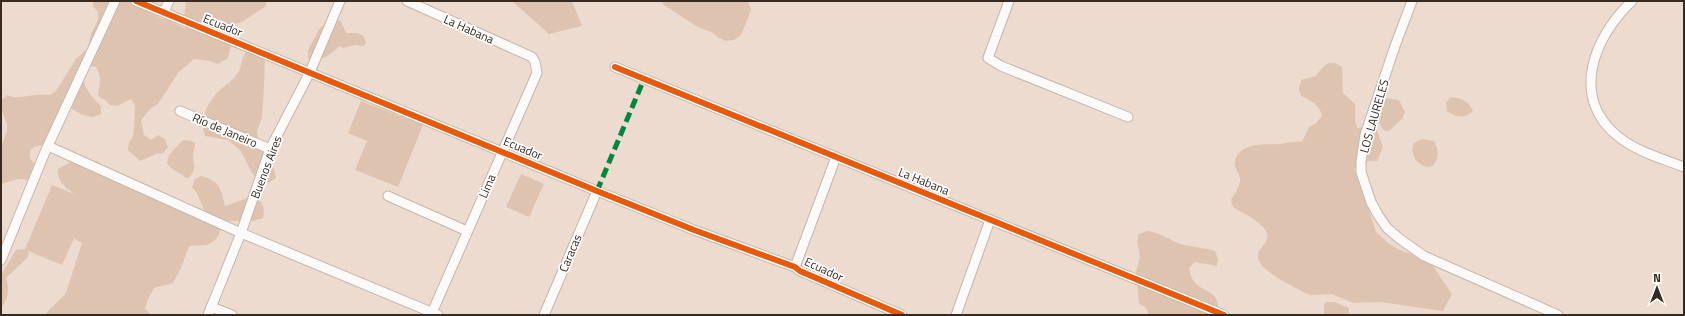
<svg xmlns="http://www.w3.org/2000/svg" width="1685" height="316" font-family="'Titillium Web',sans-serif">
<rect width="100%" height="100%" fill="#ecdbce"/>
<g fill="#dec4b0">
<path d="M93 1H131L160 18 168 20 184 28 227 31C235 38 230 49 228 58L218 64 210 61 194 59 178 73 158 104 151 108 141 120 144 135 151 140 158 135 165 139 168 147 163 153 156 154 140 161 128 150 129 142 133 136 134 129 135 106 131 99 117 106 110 105 105 100 98 96C99 83 103 80 96 67L89 65C76 80 90 95 101 106V114C90 120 82 115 72 109V102L58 123 57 138C49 146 39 143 30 150V158L35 165 32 180 18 179 1 184V146L7 131V124L1 109V101L7 95C22 101 36 92 50 95L56 91 76 59 88 48 91 34 98 20V12L93 6Z"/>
<path d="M186 1H266V6L242 22 223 27H193L184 18Z"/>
<path d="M512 1H572L582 26 549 34Z"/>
<path d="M661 1H748L751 10 741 35 734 40 726 41 719 38 713 33 696 26 664 5Z"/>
<path d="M334 20 341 21 346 33H357L364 36 366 43 364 46 355 45 343 48 340 46C330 54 323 63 308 58V50L320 28 327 23Z"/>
<path d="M248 49 263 52 265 59C264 78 264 97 262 115 262 122 257 126 257 133 259 150 275 162 276 178L268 183 260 184 251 171 240 150 228 140 205 136C199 121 207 102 219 91 225 85 233 81 237 74 243 66 240 59 248 49Z"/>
<path d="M1328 63H1335L1342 67 1343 93 1355 104V120L1357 128 1375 125 1383 147 1377 161H1368L1354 169 1361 184 1376 232 1388 243 1402 251 1420 257 1433 266 1452 294 1443 311 1380 302 1353 303 1332 294 1310 295 1303 292C1292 286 1259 270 1258 258 1257 249 1265 246 1267 239 1271 225 1242 213 1233 207L1231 200C1234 194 1241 185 1240 178 1239 172 1233 168 1235 161 1240 141 1266 145 1281 144 1289 143 1293 141 1302 142L1309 127 1316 123 1322 116C1320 105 1312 101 1301 96L1299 89 1301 80 1316 76 1321 69Z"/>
<path d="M1451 97C1462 98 1467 101 1473 110 1466 120 1455 117 1447 111L1446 103Z"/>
<path d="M1386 98 1399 100 1405 112 1402 119 1389 131H1385C1374 122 1378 107 1386 98Z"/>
<path d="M361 101 423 125 398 187 355 170 367 141 348 133Z"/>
<path d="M1422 139 1434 141C1439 149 1439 158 1433 166 1420 170 1408 155 1414 143Z"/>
<path d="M183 140 191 141 195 143C195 148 193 153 193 157 194 167 196 168 190 177L186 178C180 172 171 170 167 163L169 155Z"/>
<path d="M97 161 104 166 115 178H130L150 192 201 210 206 215 197 193 192 187 195 179 201 176C220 181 221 189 225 206L248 198 255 197C264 203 265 208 263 218L254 221H227L221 226 219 235 214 241 207 245 189 246 181 268 173 283 154 288 147 301 145 309 152 315H45C51 307 59 301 66 293L82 243 75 239V236L62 265 28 251 29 254 27 258 6 278C10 288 8 300 1 308V275L16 250 25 249 52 185 74 194C65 186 57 183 58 169L71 162Z"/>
<path d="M521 174 544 184 529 217 506 207Z"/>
<path d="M1147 231C1163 233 1169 241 1184 245 1194 247 1205 248 1215 251L1218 259 1217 266 1195 262 1189 268C1193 298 1220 281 1219 315H1149L1146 308 1139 303 1136 272 1140 257 1137 242 1139 234Z"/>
<path d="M1326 302H1334L1349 308V315H1324V305Z"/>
</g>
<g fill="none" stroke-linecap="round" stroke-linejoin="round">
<defs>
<g id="street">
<path d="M136 1 597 191 694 230 795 267 800 271 902 315"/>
<path d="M407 1 532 57 535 62 537 73 431 315"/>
<path d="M1009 1 988 58 1001 66 1128 117"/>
<path d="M1412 1 1395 46 1365 135 1361 162V172L1371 202 1378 215 1387 228 1400 239 1424 256 1558 315"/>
<path d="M1632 1C1593 38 1569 99 1620 138 1638 152 1663 159 1684 167"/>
<path d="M164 12 169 1"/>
<path d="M615 67 1224 315"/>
<path d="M180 111 270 149"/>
<path d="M48 146 241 233 438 315"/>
<path d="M388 196 467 231"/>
<path d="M1 260 45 152 115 1"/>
<path d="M795 267 836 157"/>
<path d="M211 307 232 315"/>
<path d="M208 315 241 233 270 149 310 72 340 1"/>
<path d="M544 315 597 191"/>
<path d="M956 315 990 220"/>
</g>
</defs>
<use href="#street" stroke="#c4b7ac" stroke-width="11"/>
<use href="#street" stroke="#fcfaf8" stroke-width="9"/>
<path stroke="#00873e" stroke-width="5" stroke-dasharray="10 5" stroke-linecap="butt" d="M597 191 644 79"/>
<defs>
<g id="cycleway">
<path d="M136 1 597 191 694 230 795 267 800 271 902 315"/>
<path d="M615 67 1224 315"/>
</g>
</defs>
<use href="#cycleway" stroke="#fff" stroke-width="8"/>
<use href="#cycleway" stroke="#e8590c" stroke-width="6"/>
</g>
<g text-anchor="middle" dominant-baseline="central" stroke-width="3.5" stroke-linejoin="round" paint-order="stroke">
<g font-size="12" fill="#362a21" stroke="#fff">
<text transform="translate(223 25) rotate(22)">Ecuador</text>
<text transform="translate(469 29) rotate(24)">La Habana</text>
<text transform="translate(1374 116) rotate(-74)">LOS LAURELES</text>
<text transform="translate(225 130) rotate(23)">Río de Janeiro</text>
<text transform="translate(523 148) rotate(23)">Ecuador</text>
<text transform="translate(266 167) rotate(-69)">Buenos Aires</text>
<text transform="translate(924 181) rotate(22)">La Habana</text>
<text transform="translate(487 186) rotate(-67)">Lima</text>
<text transform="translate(570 253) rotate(-67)">Caracas</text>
<text transform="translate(824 269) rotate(25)">Ecuador</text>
</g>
</g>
<rect width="1685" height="316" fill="none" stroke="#362a21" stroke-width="4"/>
<g transform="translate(1657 288)" stroke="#ffffff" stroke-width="3" paint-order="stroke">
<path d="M0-3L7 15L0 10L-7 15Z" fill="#362a21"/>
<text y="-6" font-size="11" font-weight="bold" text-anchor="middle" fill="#362a21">N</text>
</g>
</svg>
